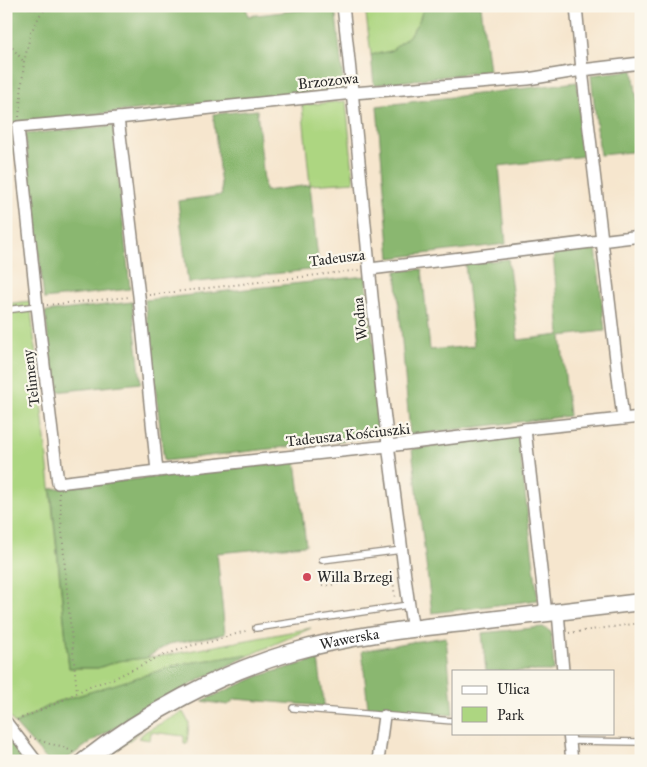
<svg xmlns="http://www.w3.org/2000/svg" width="647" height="767" font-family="'IM FELL Great Primer',serif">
<rect width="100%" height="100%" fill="#fbf7ec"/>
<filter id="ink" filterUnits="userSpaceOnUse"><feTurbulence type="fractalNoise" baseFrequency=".02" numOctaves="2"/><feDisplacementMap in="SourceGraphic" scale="10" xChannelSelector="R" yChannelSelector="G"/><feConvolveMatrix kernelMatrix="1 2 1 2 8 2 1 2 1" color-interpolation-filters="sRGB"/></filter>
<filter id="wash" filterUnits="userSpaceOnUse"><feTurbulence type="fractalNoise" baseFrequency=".0096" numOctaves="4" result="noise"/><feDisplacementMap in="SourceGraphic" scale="20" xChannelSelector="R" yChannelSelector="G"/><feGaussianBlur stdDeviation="1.12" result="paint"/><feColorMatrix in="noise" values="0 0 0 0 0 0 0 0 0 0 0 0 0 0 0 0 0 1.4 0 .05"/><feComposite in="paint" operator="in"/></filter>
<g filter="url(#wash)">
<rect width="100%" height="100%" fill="#f6e6ce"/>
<g fill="#add681" stroke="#6c8056">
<path d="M365 6H424L419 21 410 35 391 51 371 55Z"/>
<path d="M346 101 354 182 310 185 302 105Z"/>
<path d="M30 301 48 467 69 668H98L118 661 168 655 311 628 248 656 243 655 181 664 87 693 56 702 15 724 6 712V304Z"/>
<path d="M183 712 189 723 187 744H184V736L151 732 150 740 138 738 146 731Z"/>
<path d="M145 728 103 761H94Z"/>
</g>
<g fill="#8ab76f" stroke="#5a714d">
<path d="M6 6H246L248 16 335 6 344 88 12 123 13 155 6 148Z"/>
<path d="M424 6H481L489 71 374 85 371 55 391 51 410 35 419 21Z"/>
<path d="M633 70 641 130V151L600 155 591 75Z"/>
<path d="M577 82 585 156 499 166 506 244 390 258 377 106Z"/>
<path d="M257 110 265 191 310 185 319 269 188 283 178 201 222 195 213 114Z"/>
<path d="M113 126 130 289 44 299 25 134Z"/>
<path d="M596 248 605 331 561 336 569 416 410 435 396 271 422 269 430 350 474 346 465 264 508 259 518 340 560 335 553 253Z"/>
<path d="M366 276 383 436 164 461 145 300Z"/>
<path d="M132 302 141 383 55 392 45 312Z"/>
<path d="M518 435 538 600 432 613 412 449Z"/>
<path d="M296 461 306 545 217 553 225 634 169 644 146 658 118 661 98 668H69L51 489Z"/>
<path d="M543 627 551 632 554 671H486L482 633Z"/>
<path d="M446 637 453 715 415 713 368 708 362 651 405 643Z"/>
<path d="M243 655 248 656 201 679 149 708 94 740 64 761H48L15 724 56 702 87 693 181 664Z"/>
<path d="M318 659 324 703 323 706 235 699 228 705 202 701 259 676Z"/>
<path d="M6 735H9L30 761H6Z"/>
</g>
</g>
<g filter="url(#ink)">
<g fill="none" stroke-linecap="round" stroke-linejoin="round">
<defs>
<g id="lane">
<path d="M6 310 37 306"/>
<path d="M322 560 402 550"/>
<path d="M256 628 408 605"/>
<path d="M293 708 453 721"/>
<path d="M570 741 641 742"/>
</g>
<g id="street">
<path d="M343 6C362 172 373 340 396 505 402 546 405 588 413 629"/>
<path d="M576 6 582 70 623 419"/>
<path d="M641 63 582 70 528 79 353 93 118 118 18 127 37 306 58 483 157 471 388 446 525 429 641 417"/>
<path d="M118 118 139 296 157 471"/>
<path d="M370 269 641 236"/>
<path d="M525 429 545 605 543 613"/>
<path d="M558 612 563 671"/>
<path d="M6 722 36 761"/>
<path d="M569 733 572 761"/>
<path d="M378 761 384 716"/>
</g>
<g id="secondary">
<path id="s1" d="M84 761C145 713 218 674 292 652 348 636 406 629 464 623 523 616 582 609 641 602"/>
</g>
</defs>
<use href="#lane" stroke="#90887c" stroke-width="8"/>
<use href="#street" stroke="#90887c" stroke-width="14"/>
<use href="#secondary" stroke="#90887c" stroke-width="19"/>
<g stroke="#90887c" stroke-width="2" stroke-dasharray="1 4" stroke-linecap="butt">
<path d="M6 40 24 62"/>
<path d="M19 117 24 62 31 32 40 15 48 6"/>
<path d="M149 295 360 270"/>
<path d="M47 305 129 297"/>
<path d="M59 493 66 581 77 692"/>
<path d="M322 586 393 577 395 600"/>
<path d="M569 633 641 623"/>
<path d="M17 720 57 703 90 686 113 679 156 658 193 645 210 642 249 630"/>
<path d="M30 737 50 744 61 746 75 753"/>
</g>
<use href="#lane" stroke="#fff" stroke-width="5.5"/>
<use href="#street" stroke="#fff" stroke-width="11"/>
<use href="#secondary" stroke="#fff" stroke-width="16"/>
</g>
</g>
<circle fill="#d1495b" stroke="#fbf7ec" stroke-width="2" cx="307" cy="577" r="5"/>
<g text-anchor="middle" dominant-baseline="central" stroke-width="4.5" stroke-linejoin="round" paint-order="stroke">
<g font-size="15" fill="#2b2b2b" stroke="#fbf7ec">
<text transform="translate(328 81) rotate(-6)">Brzozowa</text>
<text transform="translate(337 258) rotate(-7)">Tadeusza</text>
<text transform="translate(360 319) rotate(-96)">Wodna</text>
<text transform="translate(31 378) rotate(-97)">Telimeny</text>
<text transform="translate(348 435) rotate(-6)">Tadeusza Kościuszki</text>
<text stroke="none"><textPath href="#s1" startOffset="295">Wawerska</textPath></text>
</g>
<g font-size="15" fill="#2b2b2b" stroke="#fbf7ec" text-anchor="start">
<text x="317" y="577">Willa Brzegi</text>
</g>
</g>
<rect width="647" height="767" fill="none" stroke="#fbf7ec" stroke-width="25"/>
<rect x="452" y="670" width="162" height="65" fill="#fbf7ec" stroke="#a8a59f"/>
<rect x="462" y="686" width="25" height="8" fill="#ffffff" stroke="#a8a59f"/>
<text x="497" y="694" font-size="15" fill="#2b2b2b">Ulica</text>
<rect x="462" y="707" width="25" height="15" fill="#add681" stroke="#a8a59f"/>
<text x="497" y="720" font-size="15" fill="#2b2b2b">Park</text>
</svg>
